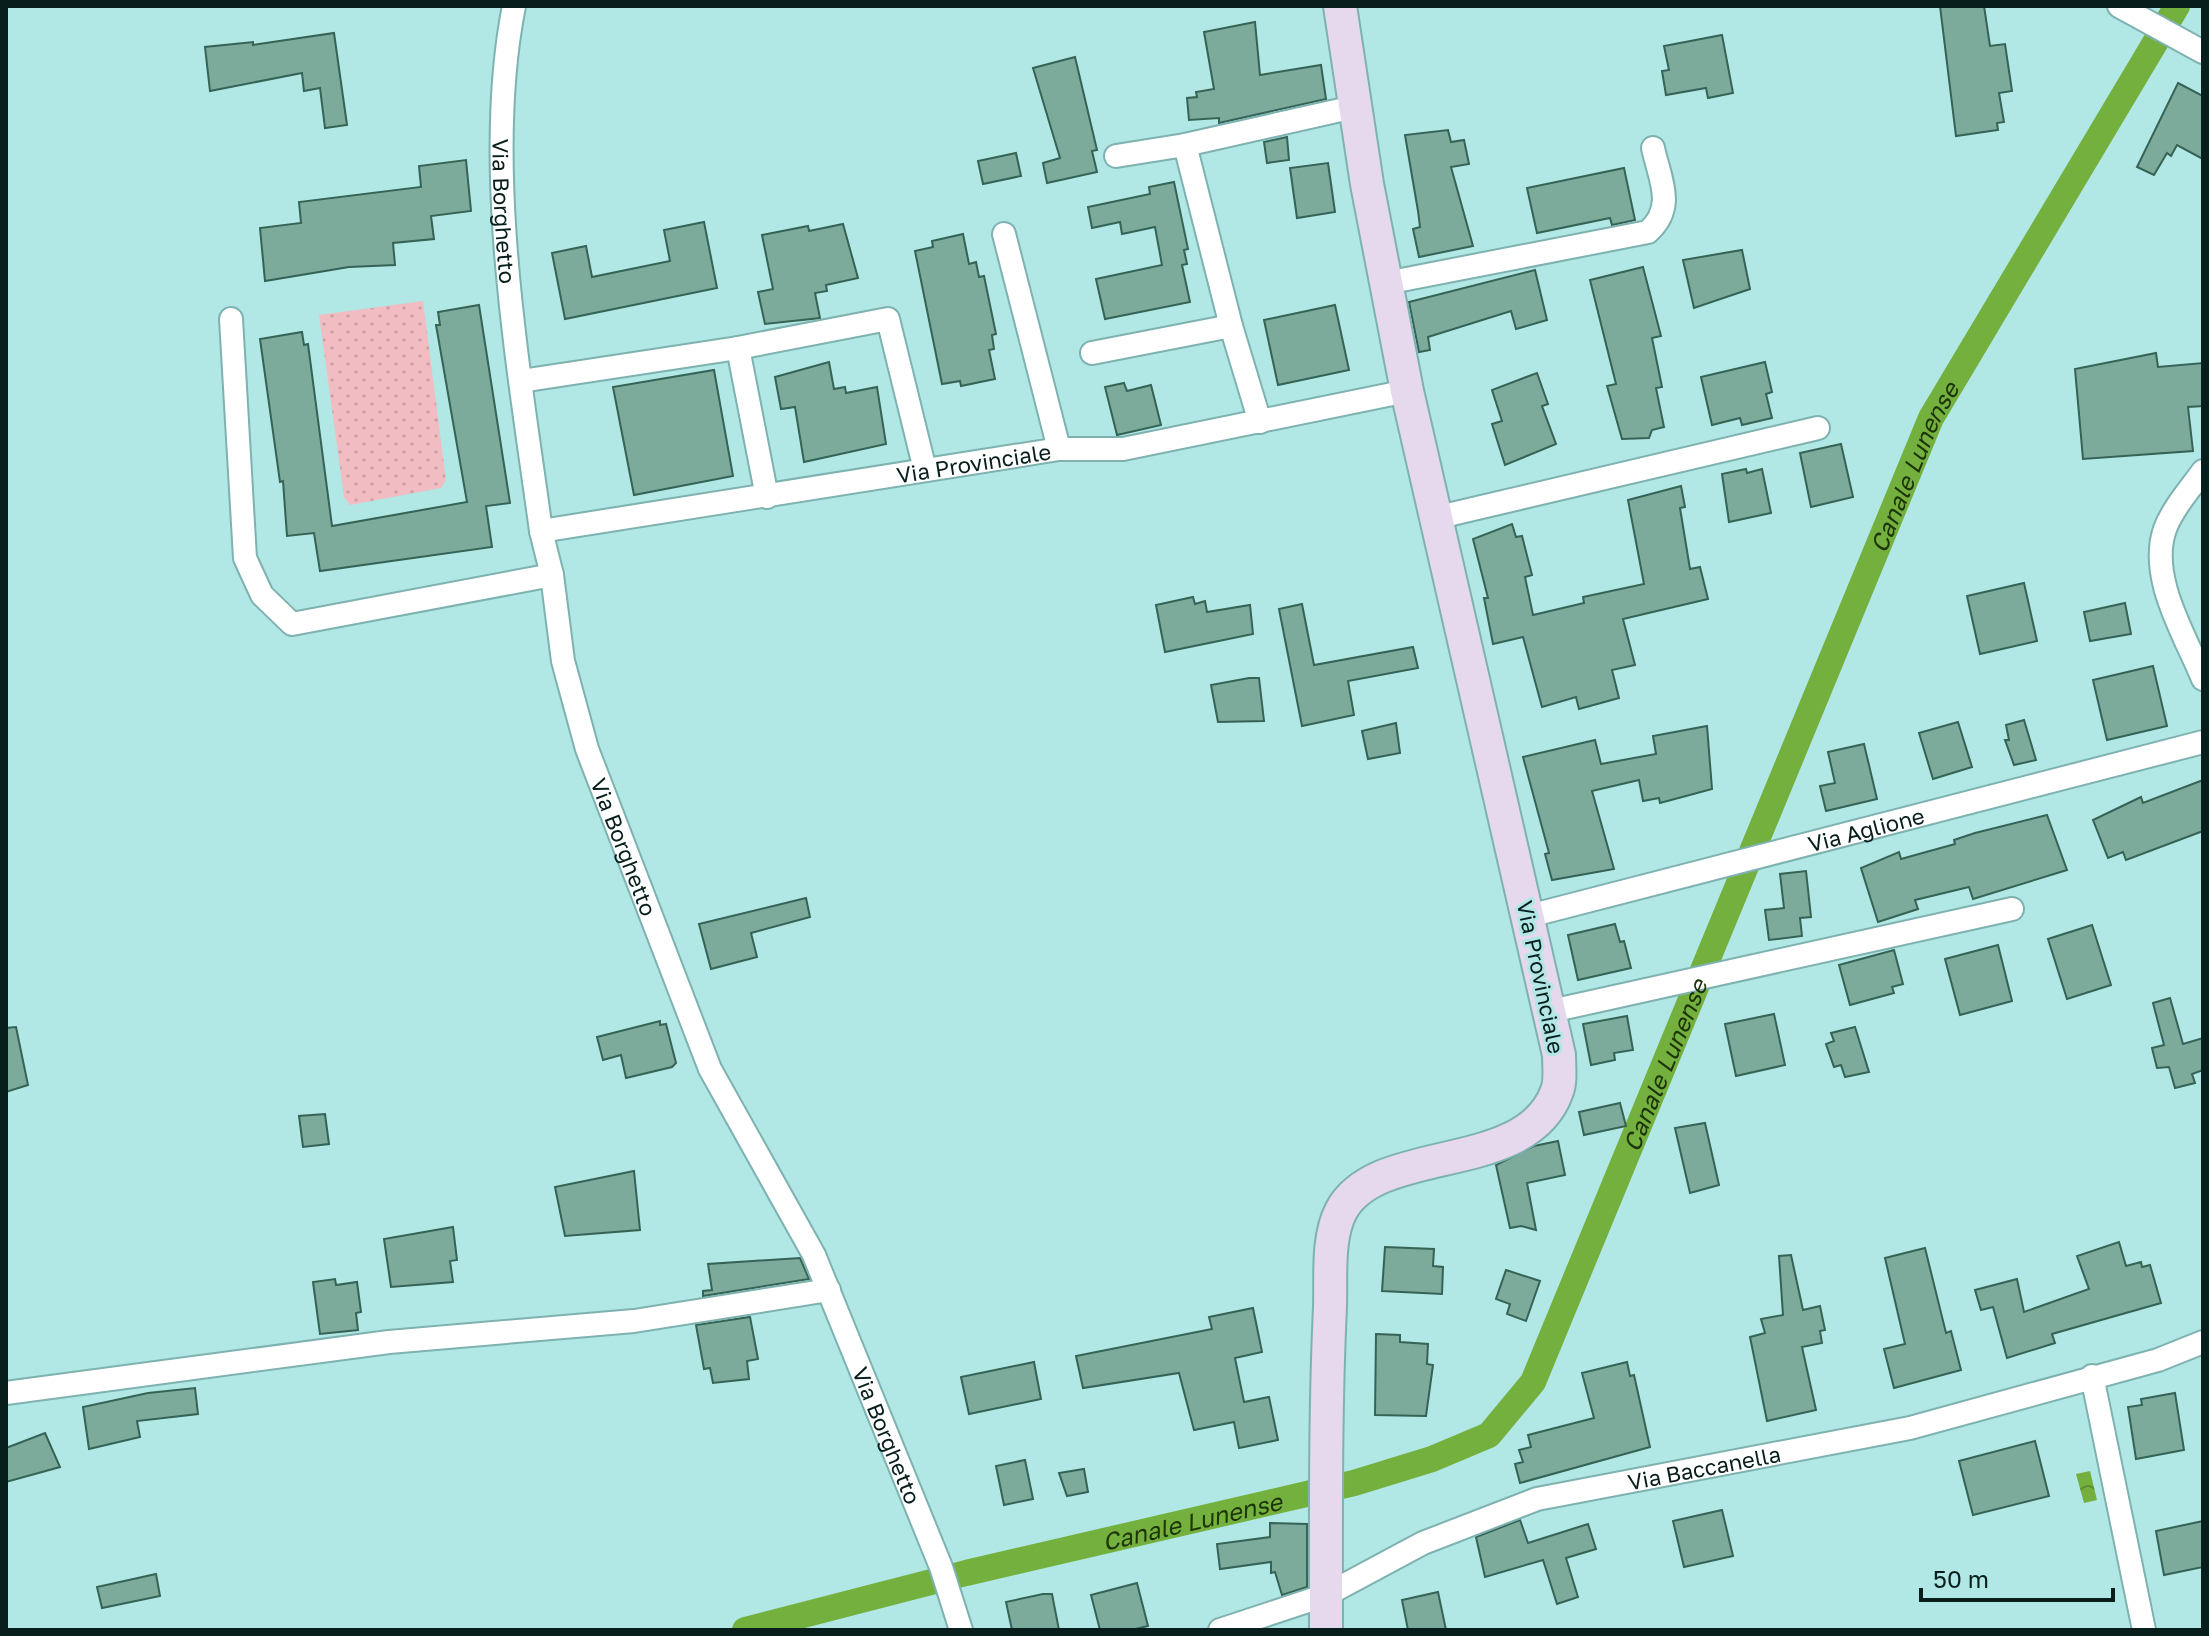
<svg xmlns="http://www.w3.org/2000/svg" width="2209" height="1636" font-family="'Golos Text',sans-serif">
<defs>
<pattern id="garden-dots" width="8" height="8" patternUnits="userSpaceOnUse" patternTransform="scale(2)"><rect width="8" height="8" fill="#f2bdc2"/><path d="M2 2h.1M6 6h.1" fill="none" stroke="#cea2a6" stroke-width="1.8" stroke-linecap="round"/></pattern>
<pattern id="water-waves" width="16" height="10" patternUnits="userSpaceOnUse" patternTransform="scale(2)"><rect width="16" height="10" fill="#74b03e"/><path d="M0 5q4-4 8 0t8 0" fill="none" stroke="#5d8f33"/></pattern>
</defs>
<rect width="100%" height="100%" fill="#b1e7e5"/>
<path fill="url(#garden-dots)" d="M423 301 446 480 441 488 350 505 344 497 319 315Z"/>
<path fill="url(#water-waves)" d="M2090 1471 2097 1500 2084 1503 2076 1474Z"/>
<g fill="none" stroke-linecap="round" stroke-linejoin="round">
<path stroke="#74b03e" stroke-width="26" id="s1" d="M745 1630 966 1573 1354 1483 1432 1459 1489 1435 1533 1382 1931 418 2177 6"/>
</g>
<g fill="#7cab9c" stroke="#356355" stroke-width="2">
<path d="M1940 6H1984L1990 46 2005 44 2012 91 1999 93 2004 122 1997 123 1998 130 1956 136Z"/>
<path d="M1255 22 1260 75 1321 65 1326 99 1219 123V118L1189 120 1187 98 1197 97 1196 92 1214 89 1204 32Z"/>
<path d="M334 33 347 125 325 128 320 88 304 91 302 73 210 91 205 47 253 42V45Z"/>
<path d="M1722 35 1733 93 1708 98 1706 88 1666 95 1662 71 1669 70 1664 46Z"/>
<path d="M1075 57 1097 150 1092 151 1097 172 1047 183 1043 163 1060 158 1033 68Z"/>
<path d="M2178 83 2203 96V159L2177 145 2171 156 2167 153 2154 175 2137 167Z"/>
<path d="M1448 130 1451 142 1464 140 1469 164 1451 167 1473 246 1419 257 1413 229 1420 227 1418 211 1405 135Z"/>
<path d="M1287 137 1289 160 1267 163 1264 142Z"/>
<path d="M1016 153 1021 176 983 184 978 161Z"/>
<path d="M466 160 471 211 431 216 434 239 393 243 395 265 349 267 265 281 260 228 301 223 299 202 421 187 419 166Z"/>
<path d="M1328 163 1335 212 1297 218 1290 168Z"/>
<path d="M1624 168 1635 220 1612 225 1610 218 1537 233 1527 188Z"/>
<path d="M1174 182 1188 249 1184 250 1187 264 1182 265 1190 302 1105 319 1096 279 1162 265 1155 227 1122 234 1120 222 1092 228 1088 207 1150 194 1149 187Z"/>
<path d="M704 222 717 288 565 319 552 253 586 246 592 277 670 261 664 230Z"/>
<path d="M843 224 858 278 826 285 827 291 815 293 820 318 765 324 758 292 773 289 762 235 808 226 809 231Z"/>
<path d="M963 234 969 264 976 262 979 277 984 276 996 334 992 335 994 349 989 350 995 379 961 386 960 381 942 384 915 251 933 247 932 241Z"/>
<path d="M1742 250 1750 289 1694 308 1683 260Z"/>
<path d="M1643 267 1661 336 1652 338 1662 387 1656 388 1664 427 1652 430 1649 438 1622 439 1607 386 1616 384 1590 280Z"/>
<path d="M1535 270 1547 320 1516 329 1511 311 1428 337 1430 350 1419 352 1409 302Z"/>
<path d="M479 305 510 503 486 506 492 547 320 571 314 533 287 536 283 481 280 482 260 339 302 332 304 345 308 344 332 526 467 502 436 325H440L438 312Z"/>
<path d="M1335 305 1349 370 1278 385 1264 320Z"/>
<path d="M2156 353 2158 367 2203 363V406L2188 407 2193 451 2083 459 2075 369Z"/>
<path d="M829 362 834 389 845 387 846 393 877 387 886 444 804 462 795 407 781 409 775 377Z"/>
<path d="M1765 362 1772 392 1766 394 1772 418 1742 425 1740 418 1712 425 1701 377Z"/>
<path d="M714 370 733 476 634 495 613 387Z"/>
<path d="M1537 373 1548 404 1542 406 1556 444 1505 465 1492 424 1502 421 1492 390Z"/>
<path d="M1124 383 1127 391 1151 385 1161 425 1117 435 1105 387Z"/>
<path d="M1841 444 1853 497 1811 507 1800 453Z"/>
<path d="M1746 469 1747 473 1762 469 1771 513 1729 522 1722 474Z"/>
<path d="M1681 486 1685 507 1680 508 1690 569 1700 567 1708 599 1623 619 1635 665 1612 670 1619 698 1579 709 1576 697 1542 707 1523 637 1493 644 1484 598H1488L1473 539 1512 524 1516 537 1522 536 1532 575 1525 577 1533 615 1584 603 1583 597 1644 584 1628 500Z"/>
<path d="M2024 583 2037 641 1980 654 1967 596Z"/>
<path d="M1193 597 1195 604 1205 601 1207 612 1250 605 1253 634 1165 652 1156 605Z"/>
<path d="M2125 603 2131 634 2090 641 2084 612Z"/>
<path d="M1302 604 1314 665 1413 647 1418 668 1348 681 1354 715 1302 726 1279 609Z"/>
<path d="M2153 666 2167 726 2107 740 2093 680Z"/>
<path d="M1249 678H1259L1264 721 1218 722 1211 685Z"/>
<path d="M2024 720 2036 760 2014 765 2005 740H2009L2006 725Z"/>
<path d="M1958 722 1972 767 1933 779 1919 733Z"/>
<path d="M1396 723 1400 753 1368 759 1362 731Z"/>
<path d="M1707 726 1712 789 1660 803 1659 798 1643 801 1639 780 1592 791 1614 869 1552 880 1545 854 1549 853 1523 757 1595 740 1601 764 1656 754 1653 736Z"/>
<path d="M1864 744 1877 799 1826 811 1820 786 1835 783 1828 752Z"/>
<path d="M2203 780V831L2126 860 2123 852 2108 858 2093 820 2141 797 2143 803Z"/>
<path d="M2047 815 2067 870 1973 899 1969 887 1915 900 1918 909 1878 922 1861 868 1899 852 1901 859 1955 844 1954 840 1975 833Z"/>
<path d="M1806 871 1811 917 1800 918 1802 936 1769 940 1765 910 1784 908 1780 874Z"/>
<path d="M806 898 810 917 751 933 757 957 711 969 699 924Z"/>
<path d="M1615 924 1620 942 1624 941 1631 968 1578 980 1568 935Z"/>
<path d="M2092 925 2111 985 2067 999 2048 939Z"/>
<path d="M1998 945 2012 1001 1960 1015 1945 959Z"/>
<path d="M1894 950 1903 984 1892 987 1894 993 1850 1005 1839 965Z"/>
<path d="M2170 998 2183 1044 2203 1038V1070L2192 1074 2195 1083 2175 1088 2169 1067 2157 1068 2152 1048 2164 1045 2153 1003Z"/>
<path d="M1774 1014 1785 1065 1736 1076 1725 1024Z"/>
<path d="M1627 1016 1633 1050 1614 1053 1615 1060 1591 1065 1583 1024Z"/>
<path d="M660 1021V1025L666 1024 676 1063 672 1067 626 1078 621 1055 603 1060 597 1037Z"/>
<path d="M16 1027 28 1085 6 1092V1028Z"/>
<path d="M1855 1027 1869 1072 1845 1077 1841 1065 1834 1067 1826 1044 1834 1041 1831 1033Z"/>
<path d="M1620 1103 1626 1126 1584 1135 1579 1112Z"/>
<path d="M325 1114 329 1144 303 1147 299 1116Z"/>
<path d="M1705 1123 1719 1185 1690 1193 1675 1128Z"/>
<path d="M1558 1141 1565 1175 1527 1183 1536 1230 1521 1226 1510 1228 1496 1165 1534 1146Z"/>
<path d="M634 1171 640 1230 565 1236 555 1187Z"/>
<path d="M453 1227 457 1260 450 1261 453 1282 391 1287 384 1239Z"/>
<path d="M2119 1242 2126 1266 2141 1262 2142 1267 2150 1265 2161 1303 2052 1334 2055 1343 2007 1358 1993 1307 1981 1310 1975 1290 2017 1279 2024 1312 2089 1289 2077 1256Z"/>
<path d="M1385 1247 1434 1249 1433 1266 1443 1267 1442 1294 1382 1291Z"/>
<path d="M1925 1248 1946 1333 1951 1331 1961 1370 1894 1388 1884 1349 1905 1344 1885 1258Z"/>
<path d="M1791 1255 1803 1310 1820 1306 1825 1330 1820 1331 1822 1343 1802 1347 1816 1410 1767 1421 1750 1337 1765 1333 1761 1319 1783 1315 1779 1256Z"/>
<path d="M800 1258 809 1279 703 1296V1291L712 1290 708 1264Z"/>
<path d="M1506 1270 1540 1281 1526 1321 1507 1314 1510 1304 1496 1299Z"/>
<path d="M335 1279 336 1285 357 1282 361 1312 356 1313 358 1330 320 1334 313 1282Z"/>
<path d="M1253 1308 1262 1352 1235 1358 1244 1402 1269 1397 1278 1440 1239 1448 1234 1422 1194 1430 1179 1373 1083 1388 1076 1356 1212 1329 1209 1317Z"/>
<path d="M750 1317 758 1359 747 1361 749 1379 713 1383 710 1368 704 1369 696 1325Z"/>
<path d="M1376 1334 1400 1335V1342L1428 1344 1427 1364 1433 1365 1426 1416 1375 1415Z"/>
<path d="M1034 1362 1041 1399 969 1414 961 1377Z"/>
<path d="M1627 1362 1630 1376 1634 1375 1650 1447 1520 1483 1515 1464 1523 1462 1519 1450 1531 1447 1528 1435 1594 1418 1582 1373Z"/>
<path d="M195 1388 198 1414 137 1421 140 1437 89 1449 83 1407 148 1393Z"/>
<path d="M2175 1393 2184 1450 2136 1459 2128 1407 2142 1405 2141 1399Z"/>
<path d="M45 1433 60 1467 6 1482V1448Z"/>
<path d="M2035 1441 2049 1496 1973 1515 1959 1461Z"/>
<path d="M1025 1460 1033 1499 1004 1505 996 1466Z"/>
<path d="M1084 1469 1088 1492 1067 1496 1059 1473Z"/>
<path d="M1722 1510 1733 1556 1684 1567 1673 1521Z"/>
<path d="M1520 1520 1528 1543 1588 1524 1596 1549 1566 1558 1578 1597 1557 1604 1543 1560 1485 1577 1476 1537Z"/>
<path d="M2203 1521V1567L2164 1575 2156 1531Z"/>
<path d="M1270 1523 1307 1524V1587L1282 1595 1275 1572 1271 1573V1562L1220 1569 1217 1544 1270 1537Z"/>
<path d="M156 1574 160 1596 102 1608 97 1587Z"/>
<path d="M1137 1583 1148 1626 1131 1630H1100L1091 1595Z"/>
<path d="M1438 1592 1446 1630H1408L1402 1600Z"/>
<path d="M1043 1594H1052L1059 1630H1012L1006 1602Z"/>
</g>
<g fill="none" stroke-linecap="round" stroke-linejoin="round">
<defs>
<g id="street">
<path id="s2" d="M514 6C482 166 519 369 541 531L552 575 563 661 587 749 710 1069 814 1255 941 1567 961 1630"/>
<path d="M2119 6 2203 52"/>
<path d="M1116 156 1185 145"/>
<path d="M1004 234 1059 449"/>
<path d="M1386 283 1648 232C1676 207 1660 180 1653 148"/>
<path d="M231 319 245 558 262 595 292 624 552 575"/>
<path d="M1092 353 1231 326"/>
<path d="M521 381 738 348"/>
<path d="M1260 422 1231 326 1185 145 1354 107"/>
<path d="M2203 471C2190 489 2173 508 2165 529 2148 577 2185 635 2203 679"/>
<path d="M767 497 738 348 888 319 925 470"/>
<path d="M1439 517 1818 428"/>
<path id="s3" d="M541 531 1059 449H1123L1407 391"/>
<path id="s4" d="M1529 916 2203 742"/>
<path d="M1551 1011 2012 909"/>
<path d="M2092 1376 2144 1630"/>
<path d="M6 1393 389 1342 634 1321 829 1290"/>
<path id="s5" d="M1220 1630 1326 1595 1423 1543 1537 1499 1910 1428 2158 1360 2203 1342"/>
</g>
<path id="secondary" d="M1326 1630C1326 1522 1325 1414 1330 1307 1331 1276 1327 1238 1341 1211 1377 1142 1527 1177 1557 1091 1561 1081 1559 1067 1559 1055L1407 391 1367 184 1340 6"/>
</defs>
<use href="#street" stroke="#7eb2b0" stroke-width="26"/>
<use href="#secondary" stroke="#7eb2b0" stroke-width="36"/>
<use href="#street" stroke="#fff" stroke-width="22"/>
<use href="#secondary" stroke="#e6d8ed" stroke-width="32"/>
</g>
<g text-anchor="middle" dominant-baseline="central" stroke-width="6" stroke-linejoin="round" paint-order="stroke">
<g font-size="22" fill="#081e1d" stroke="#b1e7e5">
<text stroke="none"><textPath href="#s2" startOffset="206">Via Borghetto</textPath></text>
<text stroke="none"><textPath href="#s3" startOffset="438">Via Provinciale</textPath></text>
<text stroke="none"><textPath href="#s4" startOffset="348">Via Aglione</textPath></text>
<text stroke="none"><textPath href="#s2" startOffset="856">Via Borghetto</textPath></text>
<text transform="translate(1541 977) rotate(78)">Via Provinciale</text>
<text stroke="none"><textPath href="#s2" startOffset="1502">Via Borghetto</textPath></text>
<text stroke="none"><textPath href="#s5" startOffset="514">Via Baccanella</textPath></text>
</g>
<g font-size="24" font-style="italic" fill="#1d3406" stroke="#b1e7e5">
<text stroke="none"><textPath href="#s1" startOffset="1830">Canale Lunense</textPath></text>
<text stroke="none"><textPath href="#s1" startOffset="1182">Canale Lunense</textPath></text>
<text stroke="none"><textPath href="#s1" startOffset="460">Canale Lunense</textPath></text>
</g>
</g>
<rect width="2209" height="1636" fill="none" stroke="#081e1d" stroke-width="16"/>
<path d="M1921 1588v12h192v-12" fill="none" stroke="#081e1d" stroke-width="4"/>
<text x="1933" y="1588" font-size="24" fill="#081e1d" stroke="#b1e7e5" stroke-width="6" paint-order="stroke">50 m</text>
</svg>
